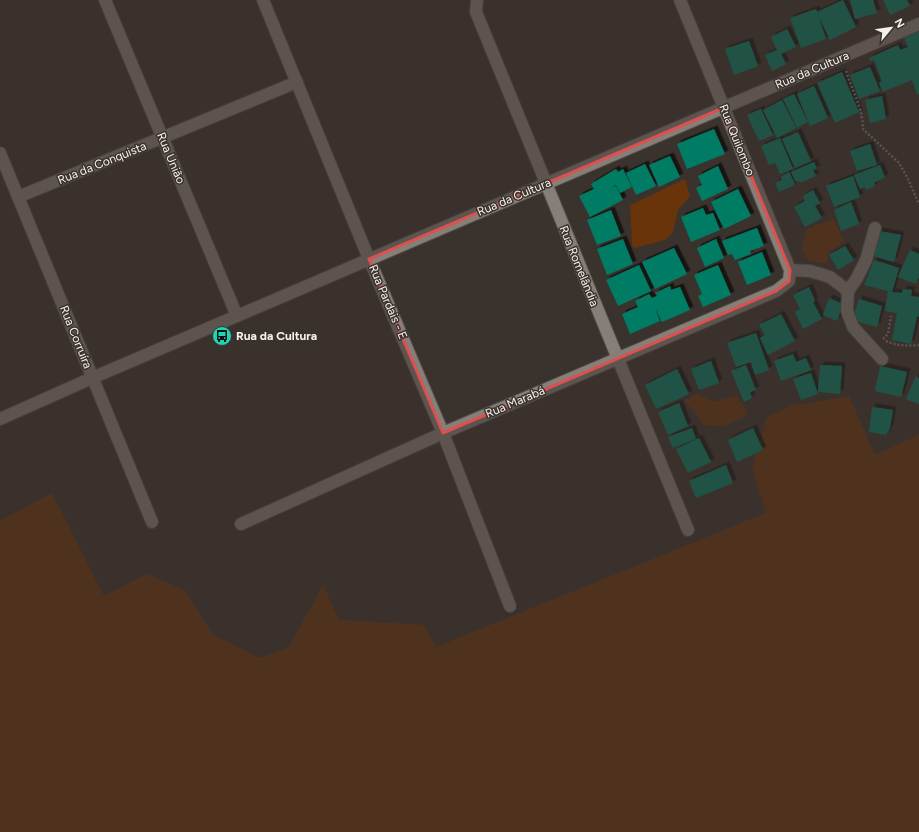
<svg xmlns="http://www.w3.org/2000/svg" width="919" height="832" font-family="Figtree,sans-serif">
<defs>
<filter id="shadow"><feDropShadow dx="3.5" dy="-3.5" stdDeviation="0" flood-color="#0009"/></filter>
</defs>
<rect width="100%" height="100%" fill="#3a322d"/>
<g fill="#69340a">
<path d="M685 179 690 196 678 210 673 232 665 240 634 248 632 244 630 205Z"/>
<path d="M834 219 844 242 828 252V263L810 262 802 250 807 229Z"/>
<path d="M697 394 713 402 737 396 748 414C733 424 719 429 702 424L697 414 684 401Z"/>
<path d="M849 396 875 455 919 435V832H0V521L52 493 104 596 147 574 185 590 212 634 260 658 289 647 323 585 339 620 424 625 436 647 766 513 752 468 767 417 793 405 811 403Z"/>
</g>
<g fill="#047b65" filter="url(#shadow)">
<path d="M843 0 856 27 830 40 818 15 826 39 801 48 790 18 816 9 817 12Z"/>
<path d="M850 0H873L877 13 855 19Z"/>
<path d="M883 0H907L910 6 890 15Z"/>
<path d="M787 29 796 47 781 54 786 64 772 71 765 55 777 50 771 37Z"/>
<path d="M919 29V94H917L912 80 883 92 879 83 882 81 874 60 870 61 869 58 898 45 900 50 908 47 903 35Z"/>
<path d="M749 41 758 66 734 75 725 49Z"/>
<path d="M870 67 880 91 859 99 850 75Z"/>
<path d="M842 72 859 112 835 123 817 83Z"/>
<path d="M814 86 828 118 810 126 797 94Z"/>
<path d="M794 94 808 122 797 128 783 99Z"/>
<path d="M882 96 886 119 870 123 865 100Z"/>
<path d="M782 100 796 128 777 138 763 110Z"/>
<path d="M761 109 773 135 759 141 747 115Z"/>
<path d="M714 129 725 154 687 169 677 144Z"/>
<path d="M798 132 811 161 795 168 782 139Z"/>
<path d="M780 138 793 169 780 174 775 163 769 165 761 146Z"/>
<path d="M870 144 877 165 857 171 850 151Z"/>
<path d="M670 156 680 177 659 187 649 165Z"/>
<path d="M814 162 817 169 813 170 816 176 802 182 795 181 791 172Z"/>
<path d="M645 164 656 186 636 195 626 173Z"/>
<path d="M880 165 885 178 875 182 874 187 866 190 865 187 860 189 854 175Z"/>
<path d="M718 166 728 189 702 201 696 188 702 185 698 176Z"/>
<path d="M616 169 618 172 623 169 632 187 620 193 616 185 611 188 616 186 623 200 590 217 579 196 594 189 591 184Z"/>
<path d="M789 172 794 182V185L779 192 775 183 782 180 781 177Z"/>
<path d="M853 176 860 197 834 207 826 186Z"/>
<path d="M738 189 751 216 724 229 711 202Z"/>
<path d="M813 190 820 203 815 206 822 218 805 227 794 207 805 201 803 196Z"/>
<path d="M851 202 859 224 841 231 834 210Z"/>
<path d="M703 208 706 215 713 213 720 230 691 242 681 217Z"/>
<path d="M611 210 621 236 597 245 587 220Z"/>
<path d="M757 228 764 246 750 251 751 254 735 260 732 254 728 255 722 241Z"/>
<path d="M879 231 901 235 894 262 873 256Z"/>
<path d="M623 239 633 264 607 275 597 249Z"/>
<path d="M716 239 724 258 705 267 697 248Z"/>
<path d="M845 246 854 260 838 270 829 255Z"/>
<path d="M674 248 687 274 655 289 642 262Z"/>
<path d="M910 250 919 254V277L916 284 898 277Z"/>
<path d="M762 252 771 275 747 285 738 262Z"/>
<path d="M874 260 899 268 892 292 902 293 903 289 912 290 911 296 919 297V317L917 316 911 344 892 340 897 313 885 311 888 291 864 285Z"/>
<path d="M639 265 651 291 618 306 606 280Z"/>
<path d="M718 265 731 295 703 307 698 296 702 294 694 275Z"/>
<path d="M670 286 671 290 680 287 690 310 662 322 655 308 660 321 630 334 622 314 638 307 635 301 649 294 652 298 657 296 655 293Z"/>
<path d="M809 287 815 301 813 302 822 319 803 329 795 312 800 309 793 295Z"/>
<path d="M829 298 843 304 837 321 823 315Z"/>
<path d="M859 299 882 306 877 327 852 320Z"/>
<path d="M781 314 795 341 768 355 760 338 765 335 759 325Z"/>
<path d="M756 333 769 370 755 375 751 362 736 367 727 343Z"/>
<path d="M793 354 796 362 806 358 811 370 781 381 774 361Z"/>
<path d="M711 361 719 383 699 390 691 369Z"/>
<path d="M746 365 756 390 750 392 752 398 744 402 731 371Z"/>
<path d="M820 365 842 366 840 394 818 392Z"/>
<path d="M880 366 907 372 901 397 875 391Z"/>
<path d="M677 369 689 394 656 409 645 385Z"/>
<path d="M811 373 818 394 801 400 793 379Z"/>
<path d="M916 376 919 378V404L906 399Z"/>
<path d="M679 403 688 426 668 435 658 412Z"/>
<path d="M872 407 893 410 890 428 886 435 869 432Z"/>
<path d="M692 428 696 439 673 448 668 437Z"/>
<path d="M753 428 763 450 737 462 728 440Z"/>
<path d="M699 438 711 462 688 473 676 449Z"/>
<path d="M726 465 733 483 696 498 689 481Z"/>
</g>
<g fill="none" stroke-linecap="round" stroke-linejoin="round">
<defs>
<g id="minor">
<path d="M105 0 237 316"/>
<path d="M263 0 369 259 443 433 510 606"/>
<path d="M477 0 476 12 688 530"/>
<path d="M0 153 152 522"/>
<path d="M18 197 297 82"/>
<path d="M875 228 866 260 857 278 848 291 847 311 853 327 882 359"/>
<path d="M790 270 810 271 830 277 848 291"/>
<path d="M0 419 92 378 919 24"/>
<path d="M241 524 443 433 776 291 789 281 790 270 680 0"/>
</g>
</defs>
<use href="#minor" stroke="#544e49" stroke-width="14"/>
<g stroke="#817a76" stroke-width="2.5" stroke-dasharray="2 2" stroke-linecap="butt">
<path d="M846 71C852 91 863 108 863 129L899 163 907 177 919 204"/>
<path d="M883 339 888 334 891 316"/>
<path d="M886 341C897 346 908 346 919 345"/>
</g>
<use href="#minor" stroke="#887e78" stroke-width="12"/>
</g>
<path d="M0 0H919V832H0ZM723 108 790 270 789 281 776 291 443 433 369 259Z" fill="#3a322d" fill-opacity=".55" fill-rule="evenodd"/>
<path fill="none" stroke="#dd5050" stroke-width="3" stroke-linejoin="round" d="M723 108 790 270 789 281 776 291 443 433 369 259Z"/>
<defs>
<symbol id="bus-disc" viewBox="-11 -11 22 22"><circle r="9.5" fill="#1cd5b1" stroke="#3a322d"/><path d="M-5-6H5V4H4V6H2V4H-2V6H-4V4H-5ZM-3.5-4V0h7V-4ZM-3.5 1.2v1.5H-2V1.2ZM2 1.2v1.5H3.5V1.2Z" fill="#111"/></symbol>
</defs>
<g fill-rule="evenodd">
<use href="#bus-disc" x="211" y="325" width="22" height="22"/>
</g>
<g text-anchor="middle" dominant-baseline="central" stroke-width="3" stroke-linejoin="round" paint-order="stroke">
<g font-size="12" fill="#f7f1ee" stroke="#3a322d">
<text transform="translate(812 70) rotate(-23)">Rua da Cultura</text>
<text transform="translate(737 140) rotate(68)">Rua Quilombo</text>
<text transform="translate(171 158) rotate(67)">Rua União</text>
<text transform="translate(102 163) rotate(-22)">Rua da Conquista</text>
<text transform="translate(514 197) rotate(-23)">Rua da Cultura</text>
<text transform="translate(579 266) rotate(68)">Rua Romelândia</text>
<text transform="translate(388 302) rotate(67)">Rua Pardais - E</text>
<text transform="translate(76 337) rotate(68)">Rua Corruíra</text>
<text transform="translate(515 402) rotate(-23)">Rua Marabá</text>
</g>
<g font-size="12" font-weight="bold" fill="#f7f1ee" stroke="#3a322d" text-anchor="start">
<text x="236" y="336">Rua da Cultura</text>
</g>
</g>
<g transform="translate(891 28) rotate(61)" stroke="#3a322d" stroke-width="3" paint-order="stroke">
<path d="M0-3L7 15L0 10L-7 15Z" fill="#f7f1ee"/>
<text y="-6" font-size="11" font-weight="bold" text-anchor="middle" fill="#f7f1ee">N</text>
</g>
</svg>
